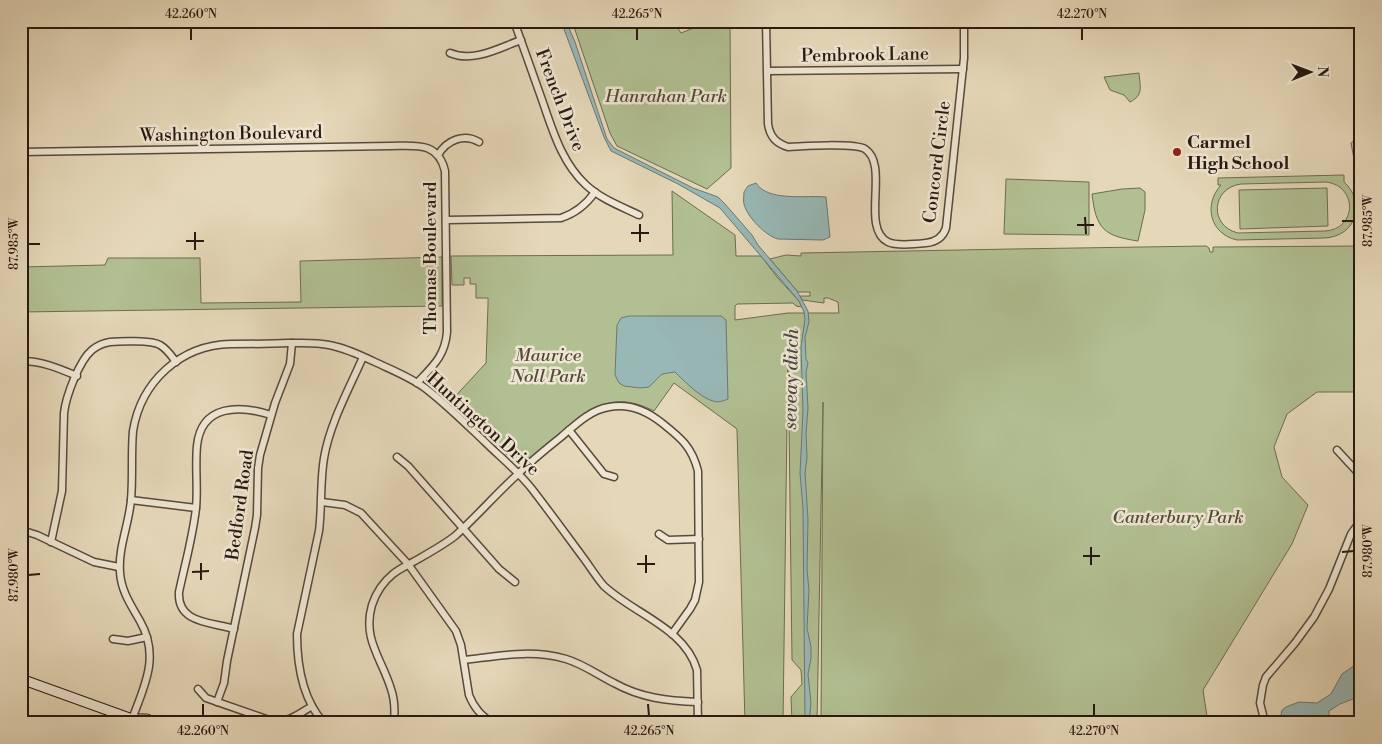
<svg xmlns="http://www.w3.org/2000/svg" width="1382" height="744" font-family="'Libre Bodoni',serif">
<rect width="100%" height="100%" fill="#e5d8b9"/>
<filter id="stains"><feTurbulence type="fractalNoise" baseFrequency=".004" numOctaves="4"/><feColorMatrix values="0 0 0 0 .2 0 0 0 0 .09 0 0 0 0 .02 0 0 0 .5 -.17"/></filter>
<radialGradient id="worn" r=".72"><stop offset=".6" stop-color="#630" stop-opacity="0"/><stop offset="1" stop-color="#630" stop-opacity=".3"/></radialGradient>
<g fill="#b1bf92" stroke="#6d6c52" fill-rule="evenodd">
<path d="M572 21H673L681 33 711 21H730L731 168 707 189 617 146 610 133Z"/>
<path d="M1139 73C1140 87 1144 95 1130 102L1124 95 1110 90 1104 77Z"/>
<path d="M1361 134V196L1351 143Z"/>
<path d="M1344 175V182C1367 203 1356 236 1325 238L1237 240C1210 234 1203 205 1221 185H1218V178ZM1326 182C1358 186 1357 229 1325 231L1238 233C1209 226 1211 188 1241 184Z"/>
<path d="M1006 179 1089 182V235L1004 234Z"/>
<path d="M1140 188 1145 192V210L1138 241C1104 236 1096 229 1092 194L1122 189Z"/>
<path d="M1327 188 1328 226 1240 229 1239 190Z"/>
<path d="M672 191 735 235 736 256H761L777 277 799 301 802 307 796 306 793 303 737 304 735 306V320L788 313H839L838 302 828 298H824V303L802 300 800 296H810V292H798L770 259 786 255 801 256V253L1012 249 1206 246 1209 248 1210 252H1213V247L1361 246V392H1317L1287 414 1274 447 1282 477 1308 505 1292 544 1203 690 1208 723H821L823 402 817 723H792L791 697 802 684 801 670 792 660 788 343 783 723H745L737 429 674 383 654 411C615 391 595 406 564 431 549 443 534 455 519 466L450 402 486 363 488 305V298H476V284H470V278H464V285H452L451 256 673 255Z"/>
<path d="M442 257V306L21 312V267L105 265 108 258H200L201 303 301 302 300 261Z"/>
</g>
<g fill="#98b8b6" stroke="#6c7874">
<path d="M561 21H566L575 42 607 139 614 148 693 188 718 197 725 204 752 235 758 245 797 291 808 311 809 322 805 337 806 359 808 363 806 372 808 408 806 434 807 458 805 473 808 520 807 569 809 590 807 628 811 647V658L808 674 811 703 809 723H805L803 509 800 473 803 411 801 347 805 319 804 312 799 301 720 208 678 184 611 151 604 137Z"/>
<path d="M756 183C768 202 806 195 826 197L830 237 823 240 778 239C766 236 747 217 744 204 743 200 744 196 744 192L748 186Z"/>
<path d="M629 316H721L726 320 728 399C723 401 718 403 713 401 701 398 684 381 675 372L662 374 649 387 640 388 624 386 619 383 615 375 617 325 621 318Z"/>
<path d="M1361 661V702L1353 699 1340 704 1329 711V723H1279L1282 710 1286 707 1299 702 1317 703 1331 694 1342 674Z"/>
</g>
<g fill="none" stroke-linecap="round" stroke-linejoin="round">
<defs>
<g id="minor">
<path d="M514 21C523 47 532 72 541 97 552 128 561 162 586 185 601 199 620 206 639 215"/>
<path d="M766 21 768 124C770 137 776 143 788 147 802 146 855 143 865 149 890 165 860 228 888 242 896 246 917 244 926 243 936 242 943 237 946 228L964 58V21"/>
<path d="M450 53C473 63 499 48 521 40"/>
<path d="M768 71 963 69"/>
<path d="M21 152 390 146C415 146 438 141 445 171L447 332C445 356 433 366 417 383"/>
<path d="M438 155C447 140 464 133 479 142"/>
<path d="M447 220 561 218C576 213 586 205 595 192"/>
<path d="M21 361C42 361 58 368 77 376"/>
<path d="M569 430 604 474 614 477"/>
<path d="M1337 450 1361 476"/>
<path d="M397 457 408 466 499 569 515 582"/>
<path d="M131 500 196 508"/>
<path d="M322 502 345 505 361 513 408 564 456 631 461 645 469 695C474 708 481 715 492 723"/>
<path d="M21 530 37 535 94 562 119 567"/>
<path d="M659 534 668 540 699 539"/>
<path d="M51 542 62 491 64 413C66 396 79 361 92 350 97 346 104 343 110 342 120 341 152 340 160 345 167 349 171 355 176 362"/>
<path d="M234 629C212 622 177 624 179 592 185 564 193 536 196 508 198 488 195 467 197 446 201 404 240 405 271 415"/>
<path d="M113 639 128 641 147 637"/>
<path d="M464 660C499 656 531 649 566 659 583 664 598 675 614 683 641 698 668 701 698 702"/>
<path d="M198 689 206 698 272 721C288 723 299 714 312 706"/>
<path d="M217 702 224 683 227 661 255 528 257 515 258 468 260 455 275 403 290 364 292 343"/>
<path d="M132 719C145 685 160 656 140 621 131 605 121 591 120 572 118 548 129 524 131 500 133 477 131 454 133 431 141 382 180 345 231 344 250 344 269 344 288 343 302 343 316 342 329 345 345 348 360 355 375 362 392 370 410 377 425 388 446 404 465 423 484 441 500 457 518 471 532 489 549 511 565 533 582 556 589 565 596 577 604 586 634 614 685 628 697 670L698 723"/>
<path d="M324 723C302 699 297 665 297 634L319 531C322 507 320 482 324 458 330 423 349 389 363 357"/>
<path d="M394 723C395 711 395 700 391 689 382 659 362 639 372 605 376 593 383 582 393 574 399 569 406 566 413 562 427 554 442 546 455 536 477 516 496 494 518 474 531 461 546 449 561 437 575 425 590 410 609 407 629 403 647 411 662 423 681 438 692 447 698 471L699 582 695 600 690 609 672 634"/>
<path d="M1265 723 1260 703 1263 685 1266 677 1295 643 1314 617 1329 589 1351 534 1361 520"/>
</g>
<g id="secondary">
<path d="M21 679 132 719 137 723"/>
<path d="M132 719H147L157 723"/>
</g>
</defs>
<use href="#minor" stroke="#58493b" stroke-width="9"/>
<use href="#secondary" stroke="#291911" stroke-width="11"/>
<use href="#minor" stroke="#eee6d2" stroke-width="6"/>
<use href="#secondary" stroke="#eee6d2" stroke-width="9"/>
</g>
<path fill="none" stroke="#291911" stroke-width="2" d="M191 28V40M637 28V40M1082 28V40M1085 217 1086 234M1342 221H1354M640 224V242M1077 225H1094M195 232V250M631 233H649M186 241H204M28 244H40M1091 547V565M1342 552 1354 551M646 555V573M1083 556H1100M201 563V580M637 564H655M192 572 209 571M28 575 40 574M203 704V716M648 704 649 716M1094 704V716"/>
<circle fill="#8f2418" stroke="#eee6d2" stroke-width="2" cx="1177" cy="152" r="5"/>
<g text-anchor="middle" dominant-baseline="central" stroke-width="5" stroke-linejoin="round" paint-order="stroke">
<g font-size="18" fill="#291911" stroke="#eee6d2">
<text transform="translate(865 55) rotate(-1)">Pembrook Lane</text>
<text transform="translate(560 100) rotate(69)">French Drive</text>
<text transform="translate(231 134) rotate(-1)">Washington Boulevard</text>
<text transform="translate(937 162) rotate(-83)">Concord Circle</text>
<text transform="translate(430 258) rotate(-90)">Thomas Boulevard</text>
<text transform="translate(483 424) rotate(42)">Huntington Drive</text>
<text transform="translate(240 505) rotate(-82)">Bedford Road</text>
</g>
<g font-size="18" font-style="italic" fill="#524b38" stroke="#eee6d2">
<text x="666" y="96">Hanrahan Park</text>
<text x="548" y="355">Maurice<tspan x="548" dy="21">Noll Park</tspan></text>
<text x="1178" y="517">Canterbury Park</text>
</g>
<g font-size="18" font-weight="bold" fill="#291911" stroke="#eee6d2" text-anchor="start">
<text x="1187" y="142">Carmel<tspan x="1187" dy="21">High School</tspan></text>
</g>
<g font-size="19" font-style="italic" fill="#4a4943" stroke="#eee6d2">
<text transform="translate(791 379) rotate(-89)">seveay ditch</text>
</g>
</g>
<rect width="1382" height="744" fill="none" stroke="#e5d8b9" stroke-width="55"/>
<g transform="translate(1310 72) rotate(89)" stroke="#eee6d2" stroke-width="4" paint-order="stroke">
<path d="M0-4L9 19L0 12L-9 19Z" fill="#291911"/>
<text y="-8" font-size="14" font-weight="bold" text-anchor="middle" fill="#291911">N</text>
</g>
<rect x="28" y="28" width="1326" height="688" fill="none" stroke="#291911" stroke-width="2"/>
<g font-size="12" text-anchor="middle" fill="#291911">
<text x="191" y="18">42.260°N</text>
<text x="637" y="18">42.265°N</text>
<text x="1082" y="18">42.270°N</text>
<text transform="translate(1368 221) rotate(-90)" y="4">87.985°W</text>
<text transform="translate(14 244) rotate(-90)" y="4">87.985°W</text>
<text transform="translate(1368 551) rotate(-90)" y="4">87.980°W</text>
<text transform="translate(14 575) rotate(-90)" y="4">87.980°W</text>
<text x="203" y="735">42.260°N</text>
<text x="649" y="735">42.265°N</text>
<text x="1094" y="735">42.270°N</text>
</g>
<rect width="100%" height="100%" filter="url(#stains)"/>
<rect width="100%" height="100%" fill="url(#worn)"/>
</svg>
